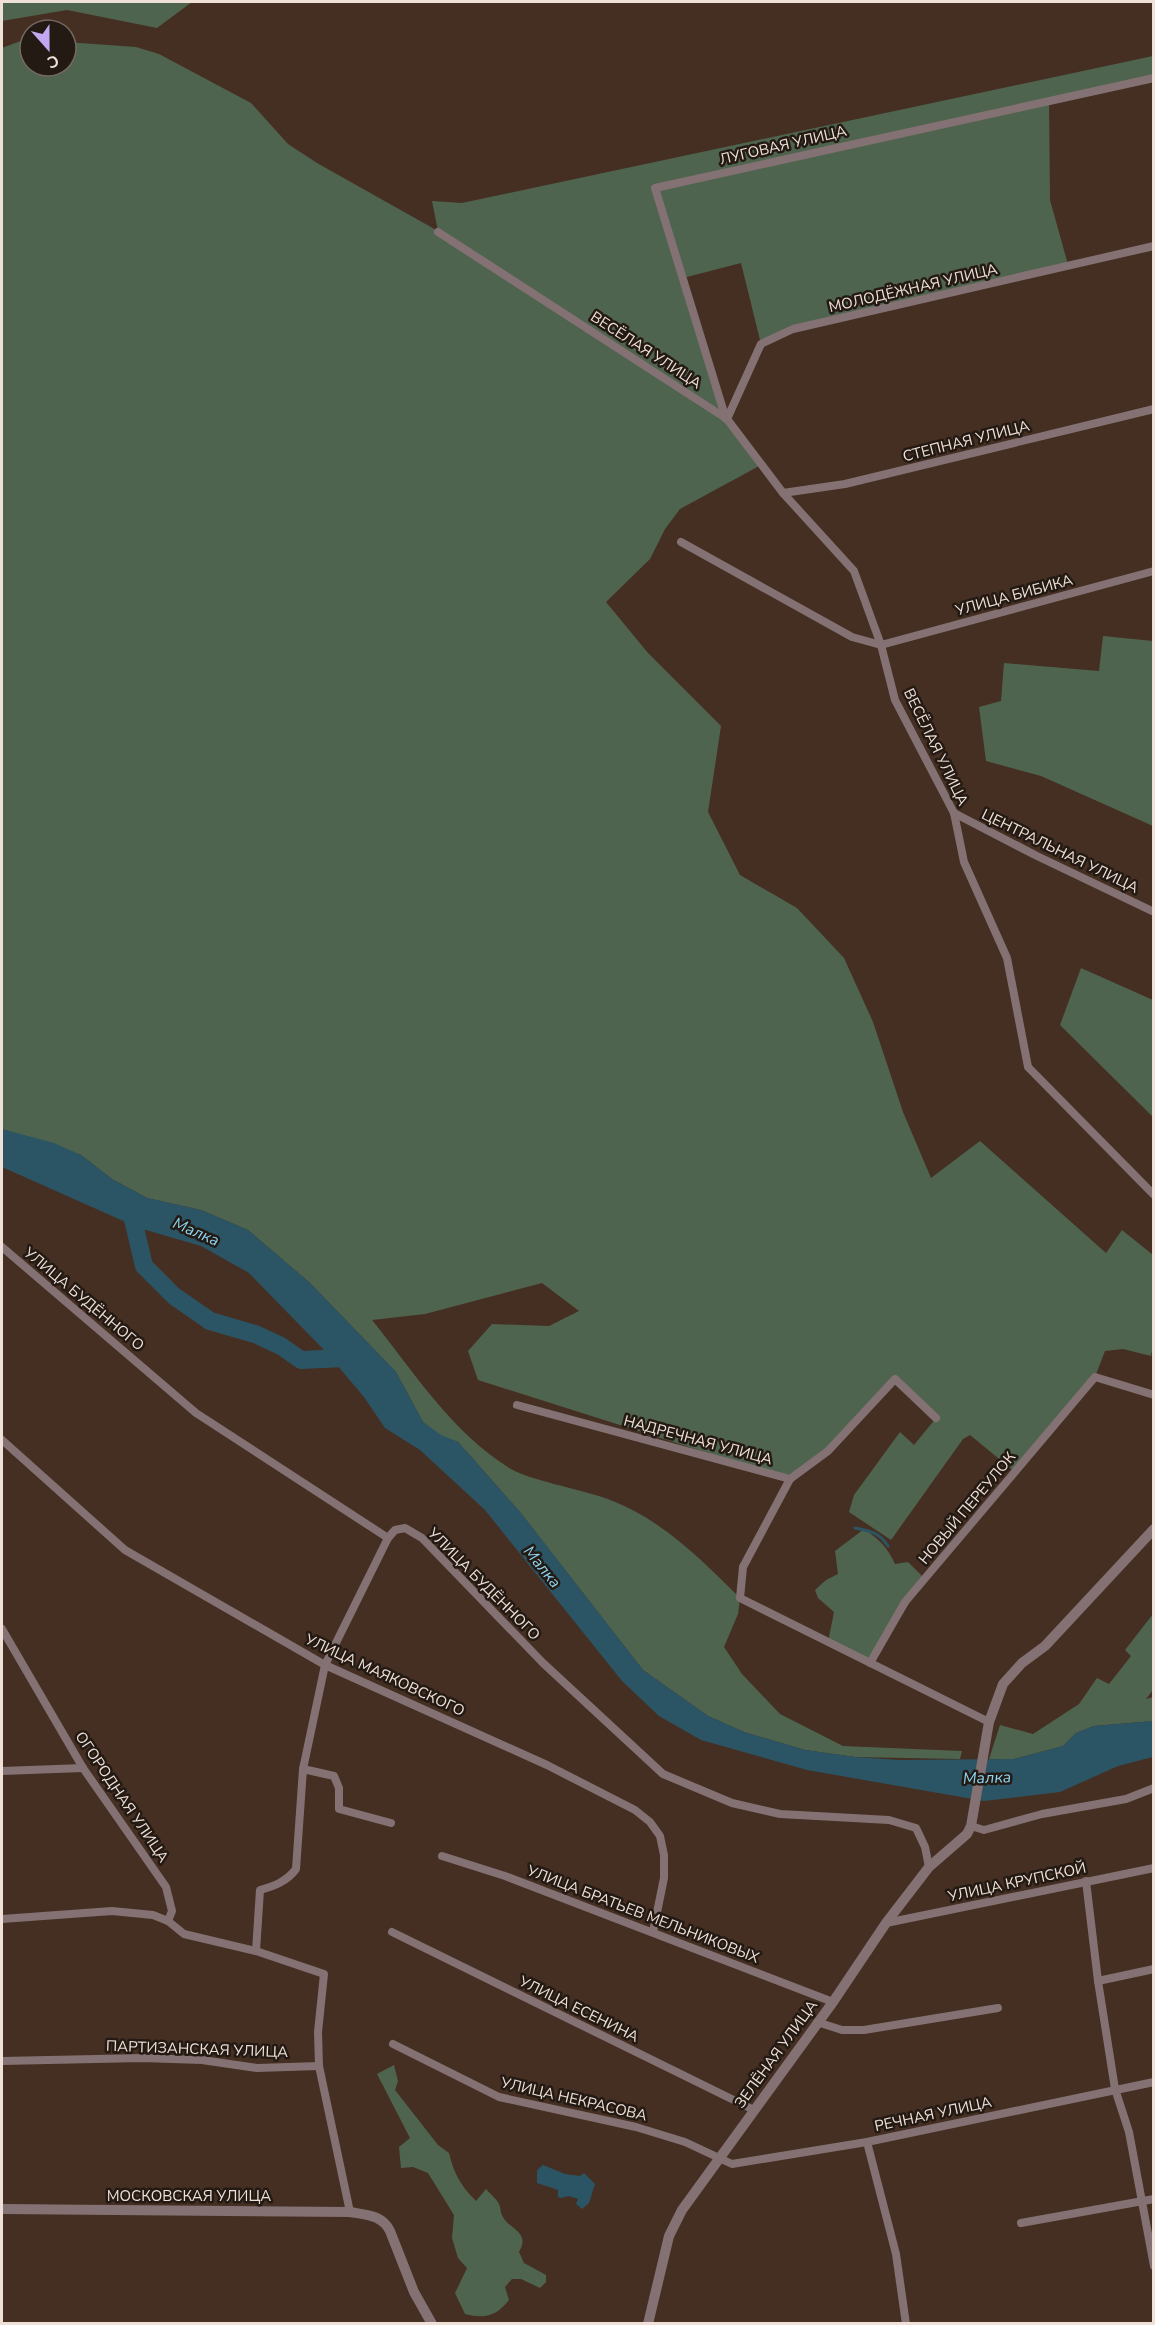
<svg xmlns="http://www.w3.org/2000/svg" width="1155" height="2325" font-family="'Nunito Sans',sans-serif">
<rect width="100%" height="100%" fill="#452f22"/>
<g fill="#4f644e">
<path d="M2 2H192L157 28 67 10 2 21Z"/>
<path d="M26 39H30V66H66V42L136 47 159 54 251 103 288 144 317 163 438 231 432 201 462 203 1153 56V78L1049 100 1050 200 1069 268 793 329 761 344 741 263 683 278 727 419 761 465 680 509 665 529 650 559 606 602 648 653 721 726 708 812 740 875 797 908 844 958 873 1022 903 1112 931 1178 980 1141 1106 1253 1122 1230 1153 1255 1154 1340 1151 1356 1123 1349 1105 1351 1095 1377 1015 1472 970 1435 963 1439 891 1540 849 1512 854 1495 900 1432 914 1445 936 1418 896 1379 828 1451 790 1479 478 1380 468 1351 492 1324 549 1326 579 1311 542 1283 425 1314 372 1320C414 1372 452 1433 511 1469 530 1480 578 1489 602 1497 657 1515 700 1558 740 1598L738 1614 724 1647 742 1674 780 1714 843 1746 962 1751 960 1759 855 1757 805 1750 744 1732 708 1716 643 1670 520 1512 458 1442 441 1436 423 1422 396 1372 310 1283 248 1230 201 1210 147 1198 112 1179 81 1155 2 1129V48Z"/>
<path d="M1103 636 1153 641V826L1041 776 986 761 979 707 1001 701 1004 663 1099 671Z"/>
<path d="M1081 968 1153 1000V1117L1060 1025Z"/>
<path d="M864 1529C879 1539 888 1548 895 1564L908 1562 925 1579 870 1663 828 1642 834 1612 818 1598 815 1590 826 1580 838 1574 835 1551Z"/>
<path d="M1153 1614V1690L1146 1699 1153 1697V1721L1094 1726 1076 1733 1063 1746 1014 1759H989L1000 1725 1033 1734 1079 1704 1097 1678 1109 1684 1131 1656 1125 1650Z"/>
<path d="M394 2065 398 2081 395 2090 438 2145 449 2153C454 2174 461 2186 476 2201L486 2189C490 2194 496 2198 499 2204 501 2208 500 2213 503 2217 509 2229 531 2232 519 2252L524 2263 546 2275V2282L540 2288 521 2279H512L505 2287 509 2300C496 2316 486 2319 465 2314L455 2293 467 2268 458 2258 452 2238 454 2215 428 2173 413 2167 401 2168 399 2147 410 2138 377 2074Z"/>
</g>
<g fill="#2b5565">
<path d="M2 1129 54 1143 81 1155 112 1179 147 1198 201 1210 248 1230 310 1283 396 1372 423 1422 441 1435 458 1442 520 1512 643 1670 708 1716 744 1732 805 1750 855 1757 899 1760 1014 1759 1063 1746 1076 1733 1094 1726 1153 1721V1757L1118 1766 1060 1792 984 1801 807 1770 701 1740 659 1716 622 1681 485 1510 420 1450 385 1428 364 1397 326 1352 249 1273 201 1246 139 1228 2 1167Z"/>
<path d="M543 2165 565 2174 580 2176 584 2173 595 2184 589 2203 582 2209 576 2204 578 2199 569 2196 561 2198 558 2197V2190L537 2183V2170Z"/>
</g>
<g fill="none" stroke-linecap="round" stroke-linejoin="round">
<path stroke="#2b5565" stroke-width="3" d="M855 1528C870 1531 879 1532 888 1546"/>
<path stroke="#2b5565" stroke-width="18" d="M130 1207 144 1266 174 1296 210 1321 255 1334 281 1346 301 1360 344 1358"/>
<g stroke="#847173" stroke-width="8">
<path d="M438 232 727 419 783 493 854 571 881 645 1154 571"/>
<path d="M726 419 655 188 1154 78"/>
<path d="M727 419 761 344 793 329 1154 246"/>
<path d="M783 493 845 484 1154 409"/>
<path d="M681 542 852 637 881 645 895 700 954 813 964 862 1007 958 1028 1067 1154 1195"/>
<path d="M954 813 1037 856 1154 912"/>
<path d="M2 1247 196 1413 388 1538 395 1530 405 1528 422 1538 543 1663 663 1774 732 1803 780 1814 889 1820 916 1828 925 1847 929 1867"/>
<path d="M517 1405 790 1479 743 1567 740 1598 989 1722"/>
<path d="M2 1440 125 1550 325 1665 547 1765 635 1810 650 1822 660 1836 664 1855V1878L653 1932"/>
<path d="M790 1479 828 1451 895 1379 936 1418"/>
<path d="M2 1629 83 1768 166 1887 172 1911 168 1921"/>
<path d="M870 1663 905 1602 1095 1377 1154 1395"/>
<path d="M303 1769 334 1776 339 1788V1809L391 1823"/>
<path d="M2 1771 83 1768"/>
<path d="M971 1826 984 1830 1042 1814 1126 1799 1154 1788"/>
<path d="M442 1856 505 1876 833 2002"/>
<path d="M1086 1881 1098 1981 1115 2089 1129 2132 1154 2266"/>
<path d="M2 1919 112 1911 153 1915 168 1921 184 1934 256 1951"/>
<path d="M886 1923 1154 1868"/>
<path d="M392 1932 754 2110"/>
<path d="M1098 1981 1154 1969"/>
<path d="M817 2022 842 2030H864L998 2008"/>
<path d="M393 2044 499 2097 636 2127 685 2142 732 2164 867 2142 1154 2082"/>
<path d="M2 2061 142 2058 202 2060 257 2068 319 2066"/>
<path d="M867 2142 896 2254 906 2324"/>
<path d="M350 2212 319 2066 318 2032 324 1974 256 1951 260 1890C275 1886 287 1881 296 1869L303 1769 325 1665 388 1538"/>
<path d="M1021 2223 1154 2199"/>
</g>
<g stroke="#847173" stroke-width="10">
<path d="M2 2209 350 2212C367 2215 382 2215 390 2231L414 2292 432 2324"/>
<path d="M648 2324 669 2236 682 2210 833 2002 886 1923 929 1867 967 1834 971 1826 989 1722 1003 1684 1022 1663 1045 1646 1154 1529"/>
</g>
</g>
<g text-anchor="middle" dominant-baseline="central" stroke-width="5" stroke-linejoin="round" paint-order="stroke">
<g font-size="15" fill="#efe0d8" stroke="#241a14">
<text transform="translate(783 145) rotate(-13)">ЛУГОВАЯ УЛИЦА</text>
<text transform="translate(913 288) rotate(-13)">МОЛОДЁЖНАЯ УЛИЦА</text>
<text transform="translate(646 350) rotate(33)">ВЕСЁЛАЯ УЛИЦА</text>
<text transform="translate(966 441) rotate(-14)">СТЕПНАЯ УЛИЦА</text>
<text transform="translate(1014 595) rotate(-15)">УЛИЦА БИБИКА</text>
<text transform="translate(936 747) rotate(64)">ВЕСЁЛАЯ УЛИЦА</text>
<text transform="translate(1060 851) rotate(26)">ЦЕНТРАЛЬНАЯ УЛИЦА</text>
<text transform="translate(84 1299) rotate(40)">УЛИЦА БУДЁННОГО</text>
<text transform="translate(698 1440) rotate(15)">НАДРЕЧНАЯ УЛИЦА</text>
<text transform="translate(967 1508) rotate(-50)">НОВЫЙ ПЕРЕУЛОК</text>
<text transform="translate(484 1584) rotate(45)">УЛИЦА БУДЁННОГО</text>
<text transform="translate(385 1675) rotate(25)">УЛИЦА МАЯКОВСКОГО</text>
<text transform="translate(122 1797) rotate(56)">ОГОРОДНАЯ УЛИЦА</text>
<text transform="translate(1017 1882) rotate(-12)">УЛИЦА КРУПСКОЙ</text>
<text transform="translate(643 1914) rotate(21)">УЛИЦА БРАТЬЕВ МЕЛЬНИКОВЫХ</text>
<text transform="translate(579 2009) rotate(26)">УЛИЦА ЕСЕНИНА</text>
<text transform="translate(197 2049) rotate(2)">ПАРТИЗАНСКАЯ УЛИЦА</text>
<text transform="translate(776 2054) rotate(-54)">ЗЕЛЁНАЯ УЛИЦА</text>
<text transform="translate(574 2099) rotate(13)">УЛИЦА НЕКРАСОВА</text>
<text transform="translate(933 2114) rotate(-12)">РЕЧНАЯ УЛИЦА</text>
<text x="189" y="2196">МОСКОВСКАЯ УЛИЦА</text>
</g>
<g font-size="16" font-style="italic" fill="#8bd5f2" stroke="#241a14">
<text transform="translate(196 1232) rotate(23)">Малка</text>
<text transform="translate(542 1567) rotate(51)">Малка</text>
<text transform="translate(987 1778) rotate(-2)">Малка</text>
</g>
</g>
<rect width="1155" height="2325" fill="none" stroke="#efe0d8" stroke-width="6"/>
<g transform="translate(48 48) rotate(159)"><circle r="28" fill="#241a14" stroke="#756962" stroke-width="1.5"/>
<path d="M0-4.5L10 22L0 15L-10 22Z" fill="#c4a7f1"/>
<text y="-9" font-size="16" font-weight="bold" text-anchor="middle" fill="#efe0d8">С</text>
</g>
</svg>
